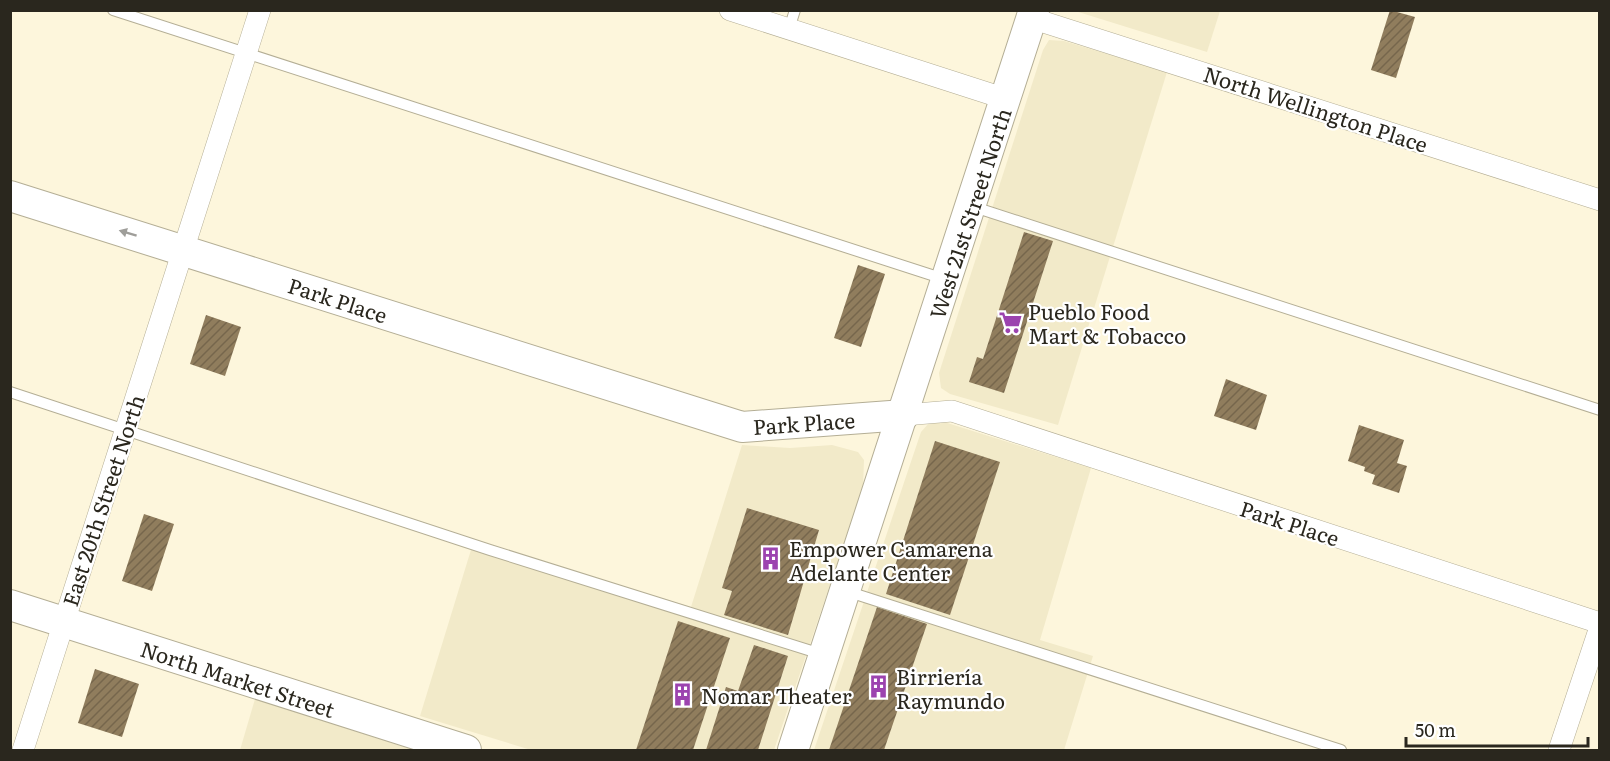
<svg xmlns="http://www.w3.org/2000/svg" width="1610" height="761" font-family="Literata,serif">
<defs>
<pattern id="building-hatch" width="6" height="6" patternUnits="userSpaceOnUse" patternTransform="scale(1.5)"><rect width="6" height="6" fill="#907d5d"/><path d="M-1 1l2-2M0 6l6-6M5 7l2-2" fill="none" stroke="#76664c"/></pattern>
</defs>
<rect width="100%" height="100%" fill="#fdf6dc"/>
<g fill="#f2eac9">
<path d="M1075 11 1220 10V11L1207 52Z"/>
<path d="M1049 40 1064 41 1167 72 1058 425 950 394 941 388 939 373 1043 50Z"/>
<path d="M941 421 1091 468 1040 640 1093 656 1064 750H814L921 432 929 423Z"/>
<path d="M742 445 790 448 832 445 858 452 864 460 863 487 774 750H531L420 716 474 540 691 607Z"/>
<path d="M255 699 414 750H240Z"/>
</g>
<g fill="url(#building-hatch)">
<path d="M1390 10 1415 17 1396 78 1371 70Z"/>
<path d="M1024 232 1053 241 1004 393 969 382 977 357 983 359Z"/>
<path d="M858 265 885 274 861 347 834 338Z"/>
<path d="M206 315 241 327 225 376 190 364Z"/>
<path d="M1226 379 1267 395 1256 430 1214 416Z"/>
<path d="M1359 425 1404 440 1397 463 1407 466 1399 493 1372 484 1375 475 1364 471 1365 467 1348 461Z"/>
<path d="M935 441 1000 462 950 615 886 594Z"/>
<path d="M747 508 819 530 788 635 724 615 732 591 722 588Z"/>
<path d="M144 514 174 524 152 591 122 581Z"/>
<path d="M877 607 927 624 884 750H829Z"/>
<path d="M678 621 730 638 693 750H636Z"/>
<path d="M754 645 788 656 758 750H706L726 687 738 691Z"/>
<path d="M95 669 139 684 122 737 78 723Z"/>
</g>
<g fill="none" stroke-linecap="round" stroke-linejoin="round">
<defs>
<g id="lane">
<path d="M113 10 944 279"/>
<path d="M789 29 795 10"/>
<path d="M971 206 1600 410"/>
<path d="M10 392 490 550 821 654"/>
<path d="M846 591 1341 750"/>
</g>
<g id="street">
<path d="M730 10 1006 99"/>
<path d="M1031 18 1600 200"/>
<path d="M904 415 952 411 1600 623"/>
<path d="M23 750 260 10"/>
<path d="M1559 750 1600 627"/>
</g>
<g id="secondary">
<path d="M10 196 742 427 904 415"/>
<path d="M10 605 466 750"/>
<path d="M793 750 1034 10"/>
</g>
</defs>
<use href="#lane" stroke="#b4ae95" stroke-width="12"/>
<use href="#street" stroke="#b4ae95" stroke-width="22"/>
<use href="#secondary" stroke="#b4ae95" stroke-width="32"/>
<use href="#lane" stroke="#fff" stroke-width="10"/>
<use href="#street" stroke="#fff" stroke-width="21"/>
<use href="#secondary" stroke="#fff" stroke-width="30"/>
</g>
<defs><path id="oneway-solid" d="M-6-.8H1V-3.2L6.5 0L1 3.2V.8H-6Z" transform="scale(1.5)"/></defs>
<use fill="#9f9e9a" href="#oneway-solid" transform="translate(128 233) rotate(-163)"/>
<defs>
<symbol id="supermarket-bare" viewBox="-9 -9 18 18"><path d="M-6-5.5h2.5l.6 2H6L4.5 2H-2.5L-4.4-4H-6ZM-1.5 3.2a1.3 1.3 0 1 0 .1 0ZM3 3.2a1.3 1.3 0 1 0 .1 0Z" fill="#9c43af" stroke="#fff" stroke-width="2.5" paint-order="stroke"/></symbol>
<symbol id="building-bare" viewBox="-9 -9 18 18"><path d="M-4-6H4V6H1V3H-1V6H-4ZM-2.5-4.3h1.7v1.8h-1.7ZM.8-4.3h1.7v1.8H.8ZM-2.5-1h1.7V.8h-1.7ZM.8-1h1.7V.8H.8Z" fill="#9c43af" stroke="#fff" stroke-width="2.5" paint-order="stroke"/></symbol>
</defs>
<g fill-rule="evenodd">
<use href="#supermarket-bare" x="994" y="306" width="33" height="33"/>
<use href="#building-bare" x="754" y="542" width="33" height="33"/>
<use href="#building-bare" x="862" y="670" width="33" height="33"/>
<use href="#building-bare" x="666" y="678" width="33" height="33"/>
</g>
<g text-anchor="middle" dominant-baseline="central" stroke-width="4.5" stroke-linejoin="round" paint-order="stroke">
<g font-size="21" fill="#2a271e" stroke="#fff">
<text transform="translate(1316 108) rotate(18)">North Wellington Place</text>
<text transform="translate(969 213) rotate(-72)">West 21st Street North</text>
<text transform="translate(338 299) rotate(18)">Park Place</text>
<text transform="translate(804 422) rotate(-4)">Park Place</text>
<text transform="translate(102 500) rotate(-72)">East 20th Street North</text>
<text transform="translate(1290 522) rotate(18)">Park Place</text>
<text transform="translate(238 678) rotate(18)">North Market Street</text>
</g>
<g font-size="21" fill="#2a271e" stroke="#fff" text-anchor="start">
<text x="1028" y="310">Pueblo Food<tspan x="1028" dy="24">Mart &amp; Tobacco</tspan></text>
<text x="789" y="547">Empower Camarena<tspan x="789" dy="24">Adelante Center</tspan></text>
<text x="896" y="675">Birriería<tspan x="896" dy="24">Raymundo</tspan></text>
<text x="701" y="694">Nomar Theater</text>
</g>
</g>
<rect width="1610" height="761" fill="none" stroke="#2a271e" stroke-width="24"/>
<path d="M1406 737v9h182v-9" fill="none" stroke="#2a271e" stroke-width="3"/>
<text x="1415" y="737" font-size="18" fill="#2a271e" stroke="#ffffff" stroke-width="4.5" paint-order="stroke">50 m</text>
</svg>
